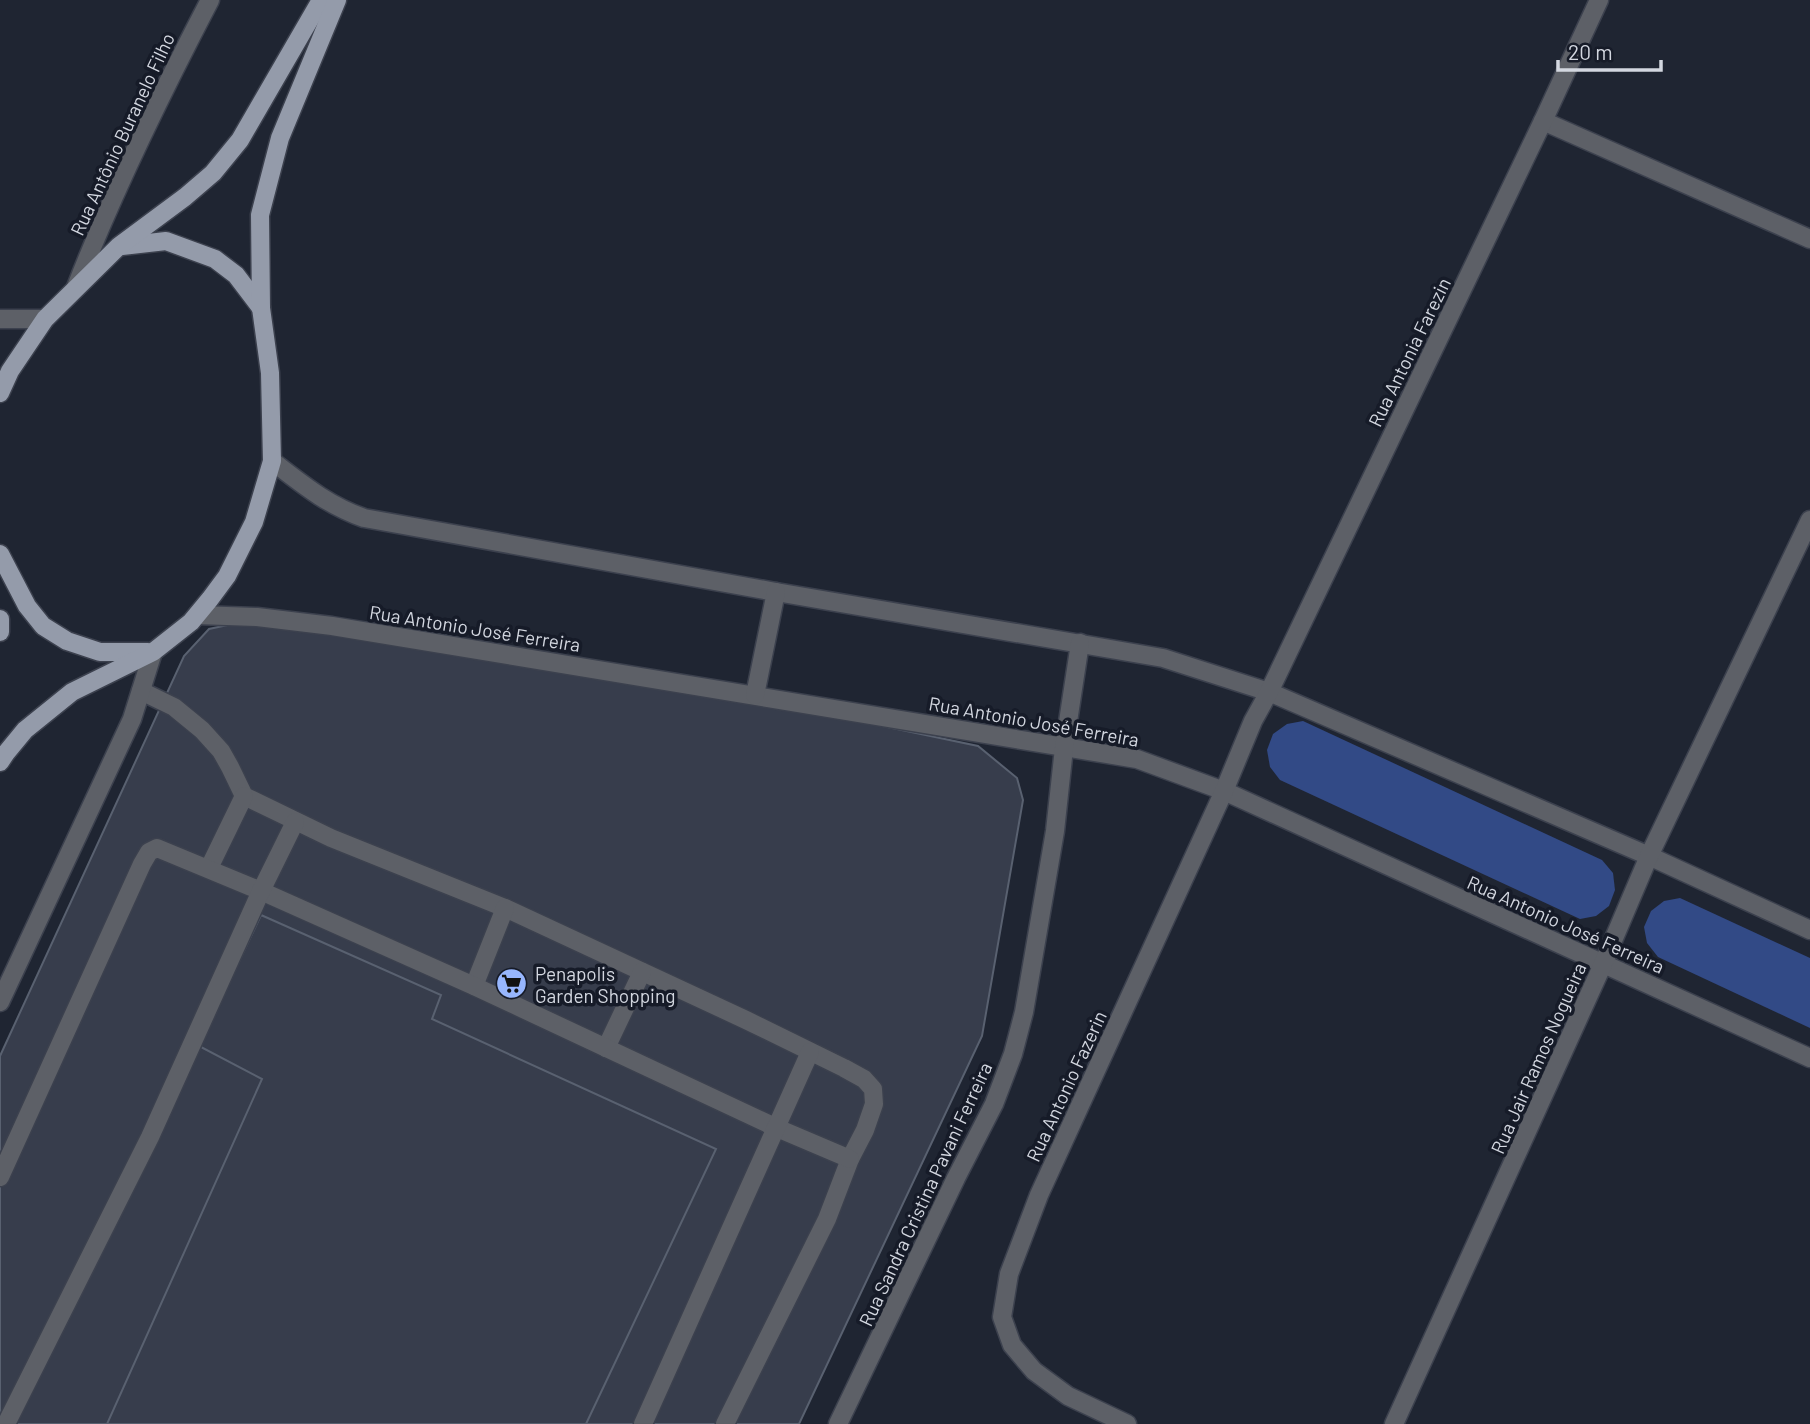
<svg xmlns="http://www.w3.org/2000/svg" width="1810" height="1424" font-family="Barlow,sans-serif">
<rect width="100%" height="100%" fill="#1f2532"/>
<g fill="#324a86">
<path d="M1303 721 1602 860 1613 873 1615 890 1609 906 1596 916 1580 919 1280 780 1270 767 1267 750 1273 734 1287 724Z"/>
<path d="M1680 898 1810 958V1028L1658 957 1647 943 1644 927 1651 911 1664 901Z"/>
</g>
<g fill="#373d4c" stroke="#596170" stroke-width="2">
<path d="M256 619 754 699 978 746 1017 778 1023 800 982 1036 799 1424H0V1056L184 656 209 629Z"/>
<path d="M261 915 441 995 432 1019 716 1149 586 1424H107L262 1079 199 1046Z"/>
</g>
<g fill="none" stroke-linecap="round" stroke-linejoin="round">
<defs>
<g id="minor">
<path d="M1543 121 1810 239"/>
<path d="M76 287C114 189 161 94 210 0"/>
<path d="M0 319H45"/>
<path d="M272 461C302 484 327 505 364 518L776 592 1163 658 1269 692 1649 856 1810 930"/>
<path d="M197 615 257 617 332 626 1137 759 1224 791 1810 1058"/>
<path d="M141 691 174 707 202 730 221 751 230 767 244 796 331 838 505 908 746 1020 844 1068 864 1079 873 1089 874 1104 865 1130 850 1159 827 1219 725 1424"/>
<path d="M755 695 776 592"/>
<path d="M209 868 244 796"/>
<path d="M474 986 505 908"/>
<path d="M0 1002 132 719 153 652"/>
<path d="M606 1048 642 972"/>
<path d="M0 1177 142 864 149 852 157 848 261 891 474 986 777 1128 850 1159"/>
<path d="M6 1424 150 1137 261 891 295 822"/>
<path d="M643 1424 810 1052"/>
<path d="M838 1424 956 1178 994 1104 1013 1054 1024 1012 1055 831 1064 748 1080 643"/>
<path d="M1127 1424 1068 1396 1034 1371 1012 1345 1002 1317 1009 1274 1039 1195 1224 791 1253 721 1269 692 1543 121 1599 0"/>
<path d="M1394 1424 1603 964 1649 856 1810 520"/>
</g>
<g id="major">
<path d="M122 246 166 241 215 259 236 275 261 308"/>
<path d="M0 393 10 371 45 319 119 246 185 197 213 173 240 140 321 0"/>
<path d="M0 554 27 606 43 626 67 641 100 652H148"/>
<path d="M0 619V632"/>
<path d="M0 762 6 753 25 730 72 692 153 652 191 622 210 599 227 576 254 522 272 461 270 373 261 308 260 215 280 138 337 0"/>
</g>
</defs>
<use href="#minor" stroke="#3c414e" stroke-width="21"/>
<use href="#major" stroke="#3c414e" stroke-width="21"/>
<use href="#minor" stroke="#5d6067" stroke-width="18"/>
<use href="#major" stroke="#949baa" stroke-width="18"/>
</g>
<defs>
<symbol id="supermarket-disc" viewBox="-11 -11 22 22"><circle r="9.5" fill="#97b6fd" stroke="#161b28"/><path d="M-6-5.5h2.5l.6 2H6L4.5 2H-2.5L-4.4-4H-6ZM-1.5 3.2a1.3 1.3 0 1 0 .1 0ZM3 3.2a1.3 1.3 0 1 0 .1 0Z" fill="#111"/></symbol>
</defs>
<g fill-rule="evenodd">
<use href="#supermarket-disc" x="494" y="966" width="35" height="35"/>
</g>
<g text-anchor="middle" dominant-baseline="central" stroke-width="7" stroke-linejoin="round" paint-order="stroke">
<g font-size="19" fill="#d3d7e0" stroke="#161b28">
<text transform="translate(122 134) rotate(-65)">Rua Antônio Buranelo Filho</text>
<text transform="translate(1409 352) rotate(-64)">Rua Antonia Farezin</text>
<text transform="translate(475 628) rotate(9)">Rua Antonio José Ferreira</text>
<text transform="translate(1034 721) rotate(10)">Rua Antonio José Ferreira</text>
<text transform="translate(1566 924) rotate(24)">Rua Antonio José Ferreira</text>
<text transform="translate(1538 1058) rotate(-66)">Rua Jair Ramos Nogueira</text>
<text transform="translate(1066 1086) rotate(-65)">Rua Antonio Fazerin</text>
<text transform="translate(925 1194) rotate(-65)">Rua Sandra Cristina Pavani Ferreira</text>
</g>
<g font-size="19" fill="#d3d7e0" stroke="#161b28" text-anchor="start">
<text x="535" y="973">Penapolis<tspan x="535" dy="22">Garden Shopping</tspan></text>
</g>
</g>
<path d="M1558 60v10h103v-10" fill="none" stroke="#d3d7e0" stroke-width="3.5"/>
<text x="1568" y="60" font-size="21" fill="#d3d7e0" stroke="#161b28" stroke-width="5" paint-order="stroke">20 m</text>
</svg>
